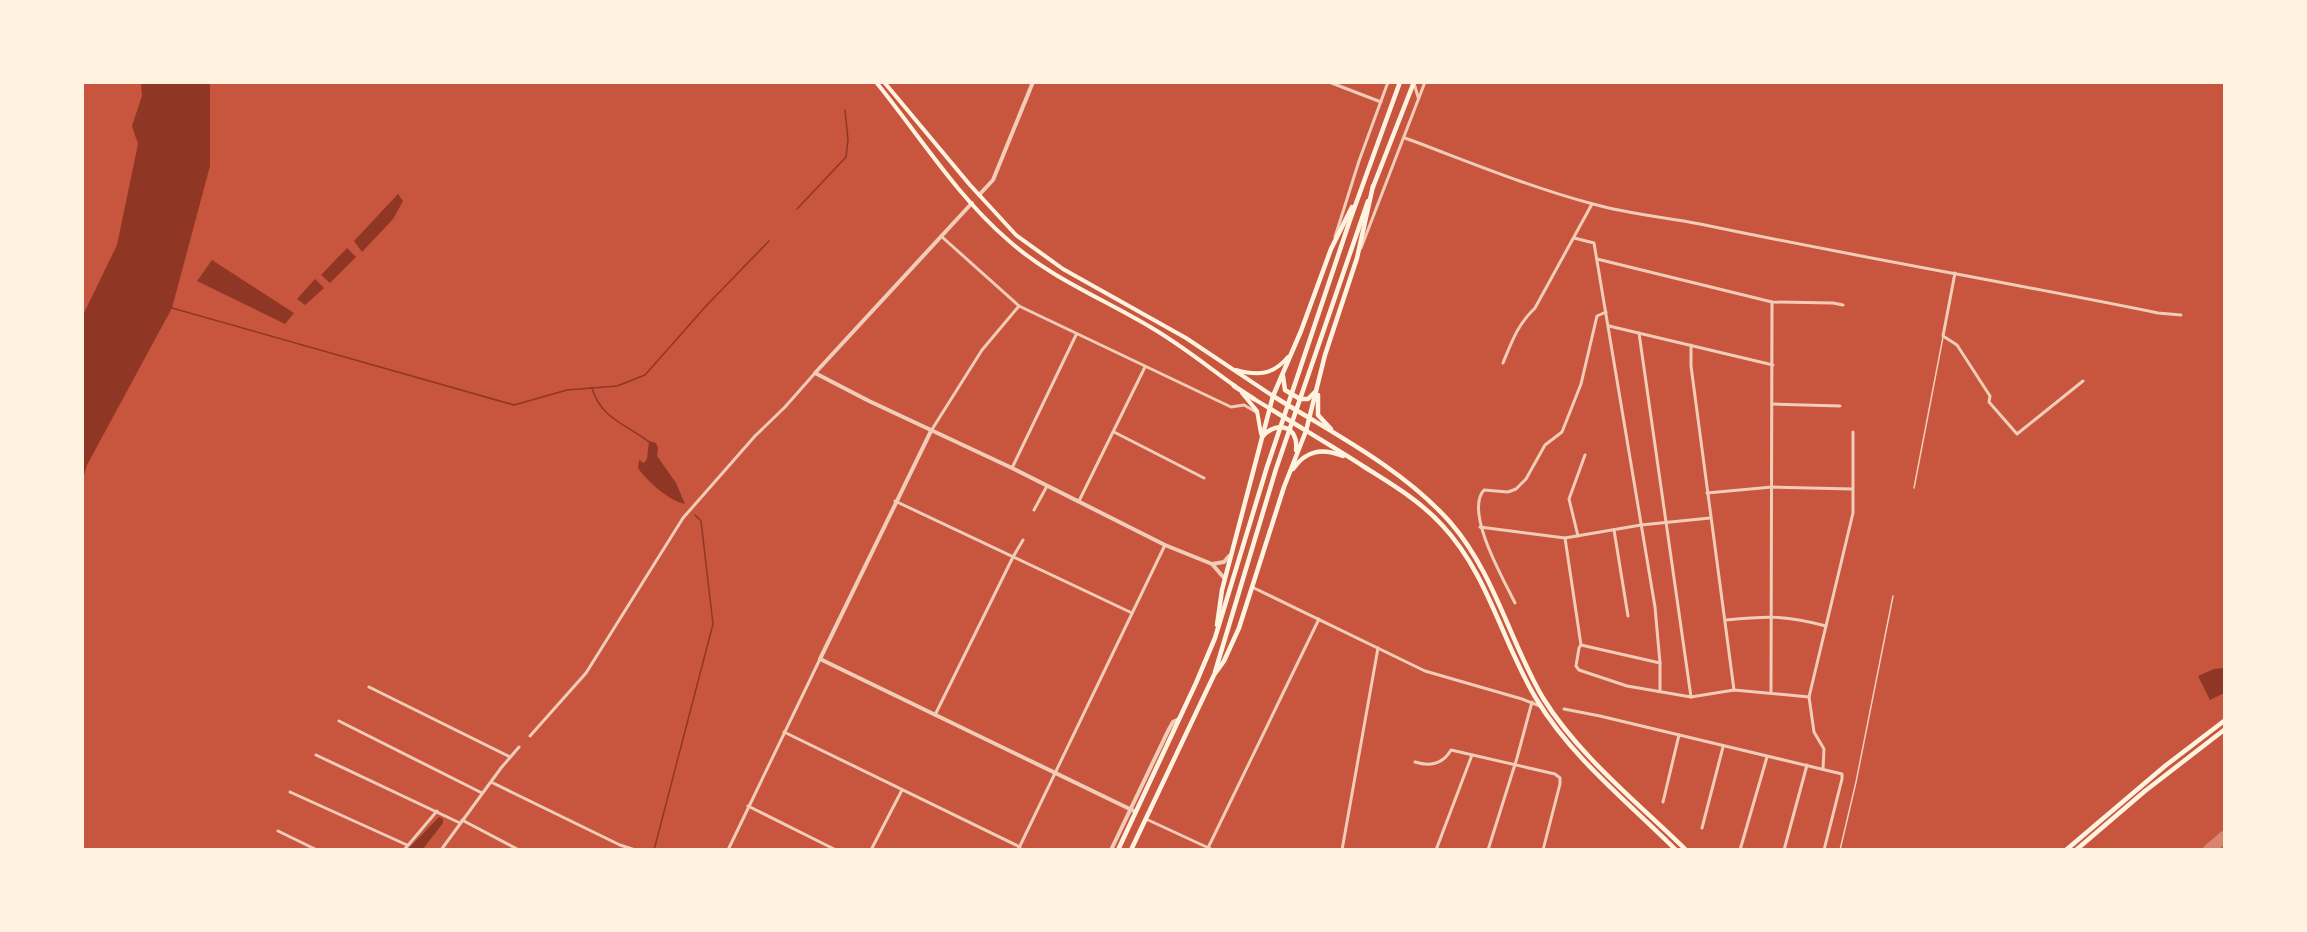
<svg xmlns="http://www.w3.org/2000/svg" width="2307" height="932" font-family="Roboto,sans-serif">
<rect width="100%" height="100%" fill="#c8553d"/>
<g fill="#8f3625">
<path d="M141 83H210V166L172 308 87 465 83 479V315L117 245 138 144 132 126 142 96Z"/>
<path d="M398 194 403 201 393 219 362 252 354 241Z"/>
<path d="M347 248 356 257 330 283 321 275Z"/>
<path d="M212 260 294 313 285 324 197 281Z"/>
<path d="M315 279 324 288 305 305 297 299Z"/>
<path d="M649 441 656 443 658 448 657 456 676 483 685 504C668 500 648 482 638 468L639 460 644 463 647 459Z"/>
<path d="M2224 668V693L2210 700 2198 676 2214 669Z"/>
<path d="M439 817 443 819V823L423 849H408Z"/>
</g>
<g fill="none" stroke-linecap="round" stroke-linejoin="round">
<g stroke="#8f3625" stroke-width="1.5">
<path d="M797 209 846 157 848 140 845 110"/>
<path d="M172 308 514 405 567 390 617 386 645 375 706 306 769 241"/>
<path d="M592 388C601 419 626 424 649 442"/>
<path d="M654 850 713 624 701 521 695 515"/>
</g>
<path stroke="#d8846e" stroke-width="12" d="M2209 850 2224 837"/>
<g stroke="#f1ccb7" stroke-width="1.5">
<path d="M1914 488 1943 337"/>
<path d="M1840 850 1856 782 1893 596"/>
</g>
<g stroke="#f1ccb7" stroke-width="3">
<path d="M1329 82 1381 102"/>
<path d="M1414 83 1418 97"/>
<path d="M1405 138C1467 161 1529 187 1593 204 1628 214 1664 217 1700 224 1852 256 2006 282 2158 313L2181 315"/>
<path d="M941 236 1019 306 1231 407 1244 405 1256 412"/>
<path d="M1335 237 1359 161 1388 82"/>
<path d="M1574 238 1594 243 1655 607 1660 663V690"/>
<path d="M1361 248 1425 82"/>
<path d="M1597 259 1772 302 1833 303 1843 305"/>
<path d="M1955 273 1943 336 1957 345 1990 396 1989 402 2017 434 2083 381"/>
<path d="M1609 326 1773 365"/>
<path d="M1639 333 1691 697"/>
<path d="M1691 345V366L1734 690"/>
<path d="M1503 363C1512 341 1518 324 1535 308L1592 204"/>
<path d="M1772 404 1840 406"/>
<path d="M931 431 982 350 1019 306"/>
<path d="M1114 432 1204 478"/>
<path d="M1012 468 1076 335"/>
<path d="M1707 493 1772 487 1852 489"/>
<path d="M895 501 1132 613"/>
<path d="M1079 501 1145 367"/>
<path d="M1034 510 1047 486"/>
<path d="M1480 527 1565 538 1641 525 1710 518"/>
<path d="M1614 530 1628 616"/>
<path d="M1578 536 1569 499 1585 455"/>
<path d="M1565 538 1581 645"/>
<path d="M1252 587 1425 671 1522 699 1540 706"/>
<path d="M1515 603C1504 580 1464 512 1484 490L1508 492 1516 489 1526 479 1545 445 1562 432 1581 384 1597 316 1606 312"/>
<path d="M1726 620C1767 616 1785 615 1826 626"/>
<path d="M1660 663 1581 645 1579 648 1576 666 1579 670 1627 686 1691 697 1734 690 1809 697"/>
<path d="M369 687 510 757"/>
<path d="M1771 693 1772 302"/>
<path d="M1564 709 1600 716 1842 774V779L1824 850"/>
<path d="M935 715 1013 557 1023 540"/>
<path d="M339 721 482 793"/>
<path d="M784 732 1020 847"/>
<path d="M530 736 586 673 683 518 755 436 785 407 815 373"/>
<path d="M316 755 460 823"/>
<path d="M1415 762C1431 767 1443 764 1451 750L1555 774 1560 778V784L1543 850"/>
<path d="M1823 769 1824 749 1814 732 1809 697 1853 513V432"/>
<path d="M491 782 620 845 635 850"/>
<path d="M290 792 407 845"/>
<path d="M1663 802 1679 735"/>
<path d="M748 806 836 850"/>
<path d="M1146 819 1213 850"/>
<path d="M462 820 519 850"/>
<path d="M1702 828 1723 747"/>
<path d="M278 831 317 850"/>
<path d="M404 850 437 811"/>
<path d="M441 850 501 768 519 747"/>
<path d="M728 850 820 659"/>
<path d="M871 850 902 790"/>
<path d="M1018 850 1165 545"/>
<path d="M1207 850 1319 619"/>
<path d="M1342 850 1378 648"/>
<path d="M1436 850 1472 755"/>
<path d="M1488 850 1517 758 1532 702"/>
<path d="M1740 850 1767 757"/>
<path d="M1784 850 1807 765"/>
</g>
<g stroke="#f1ccb7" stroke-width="4">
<path d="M979 195 993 180 1033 82"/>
<path d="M972 203 815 373 869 401 1012 468 1165 545 1212 564 1225 579"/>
<path d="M931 431 820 659 1136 812"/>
<path d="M1212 564 1224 562 1229 556"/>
<path d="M1111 850 1168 731 1173 722 1179 719"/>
</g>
<g stroke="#fff3e0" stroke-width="4">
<path d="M876 82C919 135 956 195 1008 240 1050 278 1104 299 1152 328 1181 345 1207 366 1235 386"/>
<path d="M884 82 970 185 1016 235 1063 269 1186 338 1273 396"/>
<path d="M1236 370C1258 376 1273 375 1288 357"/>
<path d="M1242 393 1257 411 1261 434"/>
<path d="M1254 399 1269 408"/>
</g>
<g stroke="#fff3e0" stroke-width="4.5">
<path d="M1373 187 1414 82"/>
<path d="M1283 376 1285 390 1300 399H1308L1316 391"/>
<path d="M1234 386 1254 399"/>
<path d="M1318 395V415L1331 429"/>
<path d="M1273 396C1334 434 1402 468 1450 522 1495 574 1509 640 1543 698 1578 755 1638 803 1686 850"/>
<path d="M1269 408C1301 428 1334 447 1366 468 1393 485 1420 501 1442 525 1489 575 1502 643 1537 700 1572 758 1628 802 1676 850"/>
<path d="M1262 437C1277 420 1299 426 1296 450"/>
<path d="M1293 469C1306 450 1322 448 1343 456"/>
<path d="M1217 625 1222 590 1273 396 1301 331 1331 249 1352 207"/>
<path d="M1215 672 1276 469 1368 201"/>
<path d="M1118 850 1196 683 1215 638 1267 467 1350 220 1400 82"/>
<path d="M1131 850 1214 675 1224 661 1239 628 1284 487 1306 431 1325 355 1357 258 1373 186"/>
<path d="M2066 850 2165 766 2224 721"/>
<path d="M2076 850 2145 791 2224 730"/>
</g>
</g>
<rect width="2307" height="932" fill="none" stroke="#fff3e0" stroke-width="168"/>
</svg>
